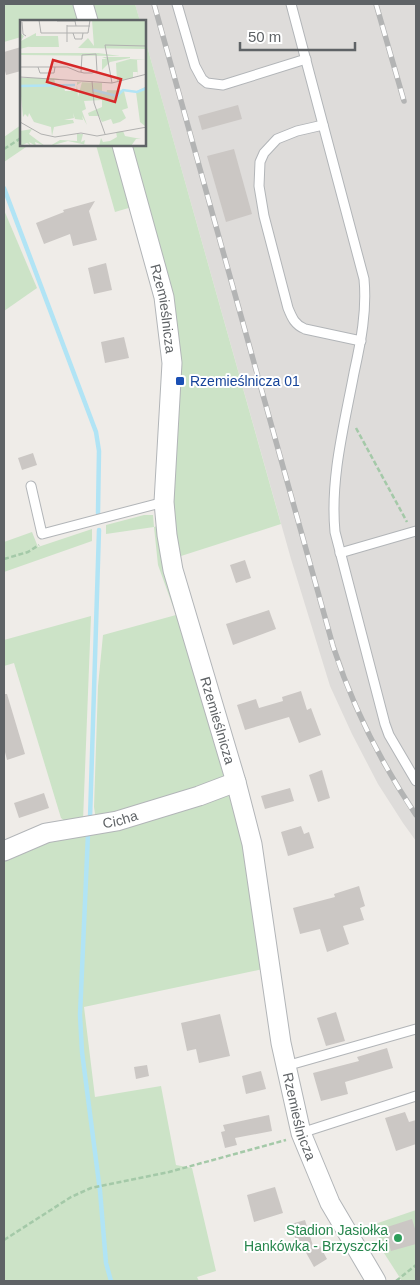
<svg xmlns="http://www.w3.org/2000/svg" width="420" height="1285" font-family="Arial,sans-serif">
<rect width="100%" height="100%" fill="#efece8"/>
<path fill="#dedcda" d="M135 4H416V841L403 823 378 784 352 734 330 686 291 559 145 39V21H140Z"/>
<g fill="#cce3c7">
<path d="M4 4H76L81 21H21V37L4 42Z"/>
<path d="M92 4H135L140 21H96Z"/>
<path d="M145 39 281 524 181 556 174 532 170 486 177 369 176 317 130 145H145Z"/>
<path d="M21 125V145H29L4 162V137Z"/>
<path d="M96 145H115L132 207 115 212Z"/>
<path d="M4 210 37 288 4 311Z"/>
<path d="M144 515H153L154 527 160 525 227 769 225 778 96 821 94 807 98 686 103 635 176 615 158 565 154 527 106 534V525Z"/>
<path d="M92 529V541L4 572V542L32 532 38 547Z"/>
<path d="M91 616 83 821 68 823 61 818 14 663 4 666V640Z"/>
<path d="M229 792 244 846 263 969 84 1007 95 1097 161 1086 176 1165 192 1168 216 1271 197 1277 199 1281H4V856L48 841Z"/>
<path d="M416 1210V1281H402L384 1253 375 1224Z"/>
</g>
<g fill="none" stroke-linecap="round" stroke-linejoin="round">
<g stroke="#b1e4f5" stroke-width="4.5">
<path d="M4 188 96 432 99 451 98 513"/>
<path d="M90 819 99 530"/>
<path d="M88 834 80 1015 82 1052 100 1191 106 1263 111 1281"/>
</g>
</g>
<g fill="#cbc7c4">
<path d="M21 47V71L6 75 4 67V52Z"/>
<path d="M238 105 242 119 202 130 198 116Z"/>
<path d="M234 149 252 214 226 222 207 156Z"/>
<path d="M95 201 89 211 97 240 73 246 70 234 44 244 36 223 64 212 63 210Z"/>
<path d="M106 263 112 290 94 294 88 268Z"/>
<path d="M124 337 129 358 105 363 101 342Z"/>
<path d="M33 453 37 465 22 470 18 458Z"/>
<path d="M245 560 251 578 236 583 230 565Z"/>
<path d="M269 610 276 629 233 645 226 624Z"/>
<path d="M301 691 307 710 311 708 321 735 299 743 289 717 245 730 237 705 256 699 259 708 283 701 282 697Z"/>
<path d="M4 694H7L25 754 7 760 4 748Z"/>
<path d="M322 770 330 798 318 802 309 775Z"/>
<path d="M290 788 294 801 265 809 261 796Z"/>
<path d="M44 793 49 808 19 818 14 803Z"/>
<path d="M301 826 304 834 309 832 314 848 288 856 281 832Z"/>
<path d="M359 886 365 906 360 908 364 920 343 926 349 944 327 952 320 929 300 934 293 908 335 897 334 894Z"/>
<path d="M336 1012 345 1041 326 1046 317 1018Z"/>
<path d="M220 1014 230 1056 199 1063 196 1049 187 1051 181 1023Z"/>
<path d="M387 1048 393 1068 345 1082 348 1094 321 1101 313 1073 359 1061 357 1057Z"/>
<path d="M147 1065 149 1076 136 1079 134 1067Z"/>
<path d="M261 1071 266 1089 246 1094 242 1076Z"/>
<path d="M405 1112 409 1122 416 1120V1144L396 1151 385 1118Z"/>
<path d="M269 1115 272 1131 235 1138 237 1145 225 1148 221 1132 225 1131 223 1125Z"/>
<path d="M275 1187 283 1213 254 1222 247 1195Z"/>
<path d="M412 1219 416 1232V1244L391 1251 384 1228Z"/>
<path d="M305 1220 314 1249 320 1246 327 1259 314 1267 299 1240 296 1241 291 1224Z"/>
</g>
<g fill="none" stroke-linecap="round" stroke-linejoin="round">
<defs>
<g id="lane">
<path d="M177 4 195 66 202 79 207 83 223 85 306 59"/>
<path d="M291 4 364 279C367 311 361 341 354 373 344 426 330 479 335 532L385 724 389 735 416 781"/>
<path d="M323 125 297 131 277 139 264 153 260 162 259 186 264 216 288 308C292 318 295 325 305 329L361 341"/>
<path d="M31 486 42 534 164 502"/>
<path d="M340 553 416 531"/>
<path d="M286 1066 416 1029"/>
<path d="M301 1133 416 1096"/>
</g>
<g id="street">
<path d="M83 4 88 21"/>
<path id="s1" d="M122 145 164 297 172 363 164 502 167 535 173 570 236 782 252 844 281 1043 301 1133 330 1203 376 1281"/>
<path id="s2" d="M4 851 46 833 117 821 199 796 236 782"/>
</g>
</defs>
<use href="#lane" stroke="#b2b5b8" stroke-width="11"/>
<use href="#street" stroke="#b2b5b8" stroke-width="21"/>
<g stroke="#a4c9a8" stroke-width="2.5" stroke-dasharray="5 2.5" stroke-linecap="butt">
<path d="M4 149 21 138"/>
<path d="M356 428 407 522"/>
<path d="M4 559 28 552 39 545"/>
<path d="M4 1240 71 1197 91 1188 169 1172 286 1140"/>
<path d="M396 1281 416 1265"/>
</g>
<use href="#lane" stroke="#fff" stroke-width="9"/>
<use href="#street" stroke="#fff" stroke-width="19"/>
<defs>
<g id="rail">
<path d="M154 4 333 646C352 705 381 763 416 815"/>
<path d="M376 4 404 101"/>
</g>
</defs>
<use href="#rail" stroke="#b3b4b4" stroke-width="5.5"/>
<use href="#rail" stroke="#fff" stroke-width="4" stroke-dasharray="11" stroke-linecap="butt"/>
</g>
<rect fill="#1a4fb4" stroke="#fff" stroke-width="2" x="175" y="376" width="10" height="10" rx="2.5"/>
<circle fill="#2e9e5b" stroke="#fff" stroke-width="2" cx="398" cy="1238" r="5"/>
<g text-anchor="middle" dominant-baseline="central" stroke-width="4" stroke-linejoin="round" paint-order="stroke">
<g font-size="14" fill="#5f6366" stroke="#fff">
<text stroke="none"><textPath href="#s1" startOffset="169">Rzemieślnicza</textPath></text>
<text stroke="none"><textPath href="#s1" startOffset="589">Rzemieślnicza</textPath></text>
<text stroke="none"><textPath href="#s2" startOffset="121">Cicha</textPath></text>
<text stroke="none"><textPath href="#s1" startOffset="994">Rzemieślnicza</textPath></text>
</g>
<g font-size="14" fill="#164399" stroke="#fff" text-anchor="start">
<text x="190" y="381">Rzemieślnicza 01</text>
</g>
<g font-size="14" fill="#27864d" stroke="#fff" text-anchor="end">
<text x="388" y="1230">Stadion Jasiołka<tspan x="388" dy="16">Hankówka - Brzyszczki</tspan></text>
</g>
</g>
<g transform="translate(20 20)">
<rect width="126" height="126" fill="#efece8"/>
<path d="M72 0H126V29L58 28 68 18 74 26ZM0 13 4 16 1 21 16 13V16H38L39 27H8L11 26 0 29ZM0 33H78L100 36 0 35ZM82 37H110V38L90 42 82 50V39H87ZM110 39 126 40H117L118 57V52H113V58L97 61 96 43ZM0 58H40L34 59 36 65H43L45 71H56L57 65 58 77 62 62 57 65V62L82 63V73L86 74 87 70 117 71 125 67 126 59 125 106 120 102 116 72 104 71 108 88 102 90 106 98 100 102 93 104 91 99 82 102 79 96H69L68 93 82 87V80L64 81 66 89 62 91 67 105 62 96 63 100 55 99 53 93 54 98 44 100H53L54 103 34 107 32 116 31 107 14 102 9 93 8 97 5 94 3 97 0 66 5 68 0 66ZM12 109 9 114 25 126 15 122 16 126 9 122 11 126 7 123 0 126V111ZM103 111 105 116 121 119H116L111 126H79L81 118 83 122 90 121 97 117 96 112ZM57 114H63L61 122 65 120 64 125 71 126 48 121 30 126 40 120 57 121Z" fill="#cce3c7"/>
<path fill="none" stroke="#b1e4f5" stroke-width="2.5" d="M0 66 55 65M73 70 97 76 103 70 117 72 127 68"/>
<path fill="none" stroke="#b1b1b0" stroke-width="1" d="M19 0 21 13H47M37 1H55L56 6M2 2 3 14 6 16M47 6H70M47 13H68L70 0M53 13 55 19H62L63 13M47 22V5M0 47H47L59 52H60L64 53H72L77 51 76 34 62 35 61 52M18 47 20 53H34L35 47M0 57 92 63 127 54M72 61 74 83 85 114M92 63 85 25 127 26M0 102 21 114 35 117 61 113 77 116 127 107"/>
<path fill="#d62828" fill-opacity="0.15" stroke="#d62828" stroke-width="2.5" d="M33 40 101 59 95 82 27 62Z"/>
<rect width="126" height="126" fill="none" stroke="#5f6366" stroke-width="2.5"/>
</g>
<rect width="420" height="1285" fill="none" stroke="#5f6366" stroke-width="10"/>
<path d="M240 42v8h115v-8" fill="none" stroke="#5f6366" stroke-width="2.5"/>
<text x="248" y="42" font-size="15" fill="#5f6366" stroke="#ffffff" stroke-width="4" paint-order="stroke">50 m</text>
</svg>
